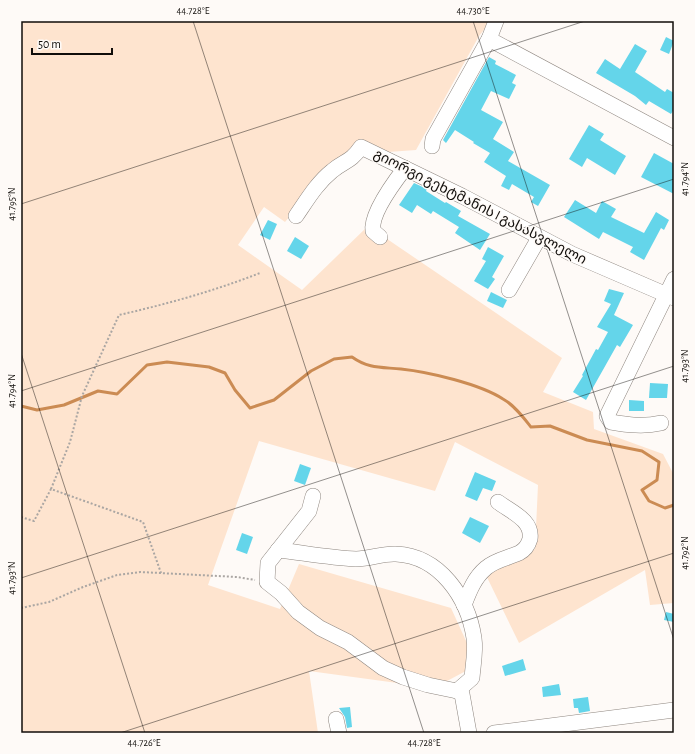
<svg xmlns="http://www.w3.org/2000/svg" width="695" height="754" font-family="'Alegreya Sans','Noto Sans Georgian',sans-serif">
<rect width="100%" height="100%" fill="#fefaf7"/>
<path fill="#fee4cf" d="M21 21H491L479 36 416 150 346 155 324 175 285 222 264 207 238 245 302 290 368 226 562 358 543 392 593 412 594 429 663 454 674 475V603L650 605 645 570 519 643 482 567 535 549 538 485 455 442 435 491 259 441 208 585 280 609 299 564 451 608 477 665 434 688 309 671 318 733H21Z"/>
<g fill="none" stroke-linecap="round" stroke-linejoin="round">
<path stroke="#cb8b53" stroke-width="3" d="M21 406 37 410 64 405 98 391 117 394 147 365 167 362 209 367 225 373 235 390 250 408 274 400 311 371 334 359 352 357C369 369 381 367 401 369 429 372 480 384 503 399 514 405 523 417 531 427L550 426 587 440 642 451 659 462 657 480 642 490 649 501 665 508 674 505"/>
</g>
<g fill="#64d5ea">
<path d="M666 37 674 41 669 54 660 50Z"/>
<path d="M635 44 647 51 635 72 665 92 667 89 674 93V109L671 114 649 101 646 105 635 96 596 73 605 59 620 69Z"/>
<path d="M489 57 496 61 495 64 516 75 512 83 516 85 509 99 491 91 481 110 503 122 493 139 514 152 508 161 550 185 538 206 531 202 534 197 512 184 509 190 501 186 506 176 484 162 490 153 473 143 474 142 455 130 446 143 443 140Z"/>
<path d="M589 125 604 134 600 140 626 156 615 175 587 158 582 167 569 159Z"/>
<path d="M654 153 674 164V194L641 177Z"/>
<path d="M414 183 427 189 426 191 445 203 446 202 461 211 458 216 490 234 480 250 455 233 459 227 433 211 431 214 417 205 412 213 399 205Z"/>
<path d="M575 200 596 213 602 201 616 209 611 217 644 233 656 212 669 220 664 230 661 228 644 260 630 252 633 247 603 232 599 239 564 217Z"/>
<path d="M268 220 277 224 270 240 260 235Z"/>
<path d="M295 237 309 246 301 259 287 251Z"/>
<path d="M488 247 504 256 492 277 495 279 488 289 474 281 486 261 482 259Z"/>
<path d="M609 289 624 293 614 315 633 325 620 347 617 345 586 400 573 392 583 376 582 375 596 349 598 350 608 332 597 327 611 304 604 301Z"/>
<path d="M491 292 507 300 503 308 487 301Z"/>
<path d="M650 383 668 384 667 398H649Z"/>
<path d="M629 400 644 401V411H629Z"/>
<path d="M300 464 311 468 305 485 294 481Z"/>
<path d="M475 472 496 481 492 491 483 488 477 501 465 496Z"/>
<path d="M470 517 489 526 480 543 462 533Z"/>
<path d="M242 533 253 537 247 554 236 550Z"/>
<path d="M666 612 674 614V622L664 620Z"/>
<path d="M523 659 526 670 505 676 502 666Z"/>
<path d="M559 684 561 695 543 697 542 687Z"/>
<path d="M588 697 590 711 579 713 578 708H574L573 699Z"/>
<path d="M350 707 352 727 347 728 345 717 339 708Z"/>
</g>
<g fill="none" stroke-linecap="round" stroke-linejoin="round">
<defs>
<g id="minor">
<path d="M489 39 674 138"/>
<path d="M432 146 433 139 489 39 496 21"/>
<path d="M296 216C307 200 317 183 332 171 345 160 350 163 361 147L462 196 572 254 674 298"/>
<path d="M380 237 373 231C370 214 395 181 405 168"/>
<path d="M509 290 539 238"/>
<path d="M661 423C644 427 628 425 611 422L607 416 674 279"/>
<path d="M313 496 309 511 268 563 267 582 281 593 298 612 320 628 348 642 383 668 403 677 428 685 457 691 462 694 469 733"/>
<path d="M278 550C304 553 331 558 356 559 370 559 383 553 396 554 440 556 468 598 474 638 476 651 473 665 472 678L457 691"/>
<path d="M464 605C469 592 474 578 486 568 495 560 508 558 519 553 525 550 528 546 530 539 533 520 511 512 498 502"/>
<path d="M336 719 339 733"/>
<path d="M494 733 674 710"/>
</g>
</defs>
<use href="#minor" stroke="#8f8780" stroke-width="16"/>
<g stroke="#aaa6a3" stroke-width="2" stroke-dasharray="2 2" stroke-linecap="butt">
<path d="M51 489 70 442 82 396 119 315C167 304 214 291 260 273"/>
<path d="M21 517 34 521 51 489 143 522 161 573"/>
<path d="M21 608 49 602 83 587 117 575 140 572 237 577 255 580"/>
</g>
<use href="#minor" stroke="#fff" stroke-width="15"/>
</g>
<path fill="none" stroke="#100d0a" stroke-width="1" stroke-opacity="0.45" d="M193 21 424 733M473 21 674 640M21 204 585 21M21 353 145 733M21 391 674 179M21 578 674 366M120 733 674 553"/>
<g text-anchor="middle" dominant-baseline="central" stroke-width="3" stroke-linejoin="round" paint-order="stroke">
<g font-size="14" fill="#100d0a" stroke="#fefaf7">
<text transform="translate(480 207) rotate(27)">გიორგი გეხტმანის I გასასვლელი</text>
</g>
</g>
<rect width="695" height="754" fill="none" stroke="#fefaf7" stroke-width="44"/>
<path d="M32 48v6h80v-6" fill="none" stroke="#100d0a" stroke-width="2"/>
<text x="38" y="48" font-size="12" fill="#100d0a" stroke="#fefaf7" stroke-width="3" paint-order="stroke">50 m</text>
<rect x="22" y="22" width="651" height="710" fill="none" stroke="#100d0a" stroke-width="1.5"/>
<g font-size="10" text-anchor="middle" fill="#100d0a">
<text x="193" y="14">44.728°E</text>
<text x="473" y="14">44.730°E</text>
<text transform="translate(684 179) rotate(-90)" y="4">41.794°N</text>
<text transform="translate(11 204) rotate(-90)" y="4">41.795°N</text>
<text transform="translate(684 366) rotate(-90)" y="4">41.793°N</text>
<text transform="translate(11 391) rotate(-90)" y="4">41.794°N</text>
<text transform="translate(684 553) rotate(-90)" y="4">41.792°N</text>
<text transform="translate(11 578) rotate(-90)" y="4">41.793°N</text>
<text x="144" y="746">44.726°E</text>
<text x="424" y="746">44.728°E</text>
</g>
</svg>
